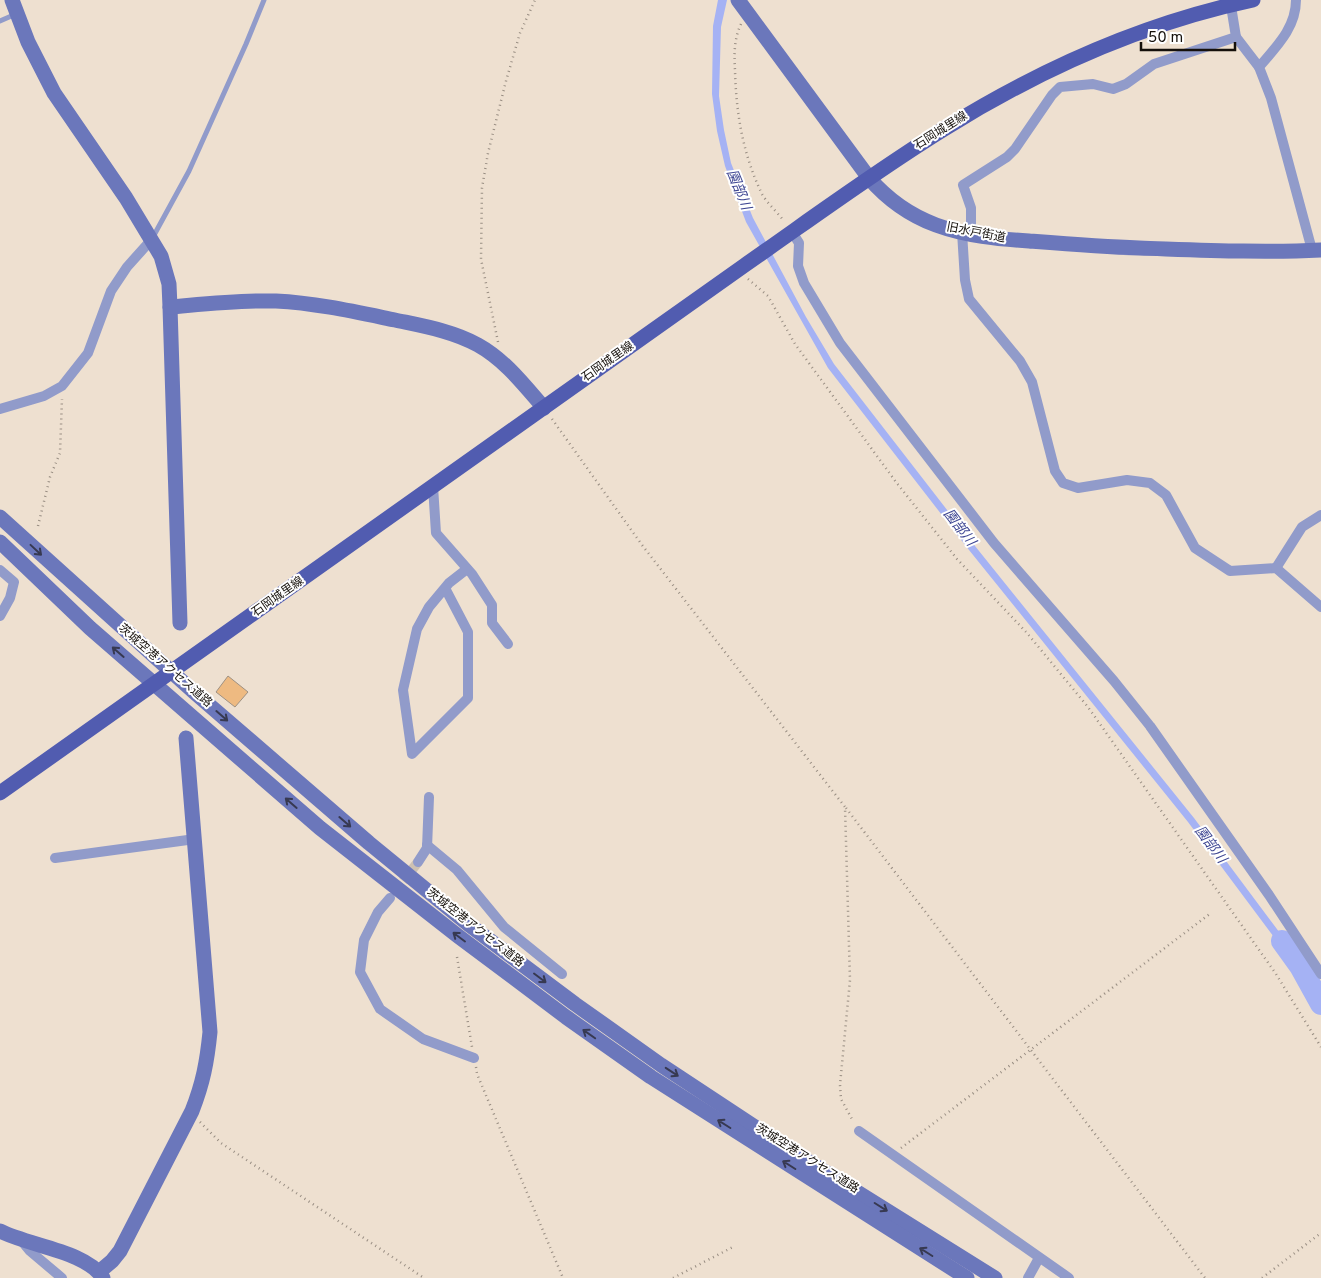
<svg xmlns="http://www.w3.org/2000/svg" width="1321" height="1278" font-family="Overpass,'Noto Sans JP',sans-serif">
<rect width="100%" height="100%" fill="#eee0d0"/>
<path fill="#a5b2f4" d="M718 0H727L721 27 719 96 724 130 731 163 753 218 806 317 834 364 975 546 1194 818 1303 964 1297 968 1188 822 969 550 828 368 746 222 725 166 717 131 712 94 713 26Z"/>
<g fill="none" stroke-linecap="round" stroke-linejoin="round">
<path stroke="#a5b2f4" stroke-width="22" d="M1282 941 1300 966 1321 1004"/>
</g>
<path fill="#eeba81" stroke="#9e9183" d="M228 676 248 692 235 707 216 692Z"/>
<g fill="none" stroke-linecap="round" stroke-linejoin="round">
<path stroke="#cdc1b2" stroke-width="10" stroke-dasharray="10 5" stroke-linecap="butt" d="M394 893 418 862"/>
<g stroke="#998e83" stroke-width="2.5" stroke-dasharray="1 4" stroke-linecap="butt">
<path d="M741 24C734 39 734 54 735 70 736 113 743 155 762 194 767 203 777 212 784 221"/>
<path d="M748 279 768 296 795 344 896 482 957 559 1027 633 1088 707 1276 974 1321 1047"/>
<path d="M498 342 481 259 482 188 488 153 506 81 520 33 535 0"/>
<path d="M552 419 642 545 845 807 850 980 840 1085 841 1099 853 1121"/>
<path d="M38 526 50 477 60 453 62 399"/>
<path d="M846 808 1205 1278"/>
<path d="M457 957 472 1047"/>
<path d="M476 1067 477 1074 563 1278"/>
<path d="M200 1122 221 1143 424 1278"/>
<path d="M901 1148 1211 913"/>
<path d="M673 1278 733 1247"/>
<path d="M1262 1278 1321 1233"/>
</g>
<g stroke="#919bca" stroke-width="5">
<path d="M0 21 16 14"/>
<path d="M153 237 189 171 246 44 264 0"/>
</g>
<g stroke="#919bca" stroke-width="10">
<path d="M1296 0C1296 28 1276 47 1259 67L1271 98 1312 250"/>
<path d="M1236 37 1259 67"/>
<path d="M792 232 799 243 798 266 804 283 840 343 994 543 1114 681 1150 726 1269 895 1321 974"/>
<path d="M962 232 965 280 969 299 1020 361 1032 382 1055 471 1063 483 1078 488 1127 480 1150 483 1166 495 1195 548 1230 571 1276 568 1321 607"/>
<path d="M971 234V208L963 185 1007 157 1015 149 1052 95 1060 87 1093 84 1113 89 1126 84 1154 64 1236 37 1231 6"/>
<path d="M0 409 44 396 62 386 88 353 111 291 127 267 152 239"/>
<path d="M433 486 436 533 472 574 492 605V623L508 644"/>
<path d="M1276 568 1302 527 1321 515"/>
<path d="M0 570 14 582 10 598 0 616"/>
<path d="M445 588 468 632V698L412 754 403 690 417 629 429 607 449 583 467 569"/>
<path d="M427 845 457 870 504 927 562 974"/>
<path d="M55 858 195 839"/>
<path d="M418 862 427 848 429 797"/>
<path d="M390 898 378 912 364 940 360 972 380 1009 423 1039 474 1058"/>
<path d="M859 1131 1069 1278"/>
<path d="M21 1240 30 1251 62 1278"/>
<path d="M1028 1278 1039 1258"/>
</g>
<g stroke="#6b77bb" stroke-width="15">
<path d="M12 0 28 42 54 93 126 198 161 256 169 284 170 307 180 623"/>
<path d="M738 0 869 178C888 200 909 215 936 225 966 236 998 239 1029 241 1066 244 1102 247 1139 248 1200 250 1260 253 1321 250"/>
<path d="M170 307C205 304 240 300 276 301 316 303 356 312 395 320 423 326 453 331 478 345 505 360 524 385 544 408"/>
<path d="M0 517 194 692 369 843 468 924 575 1004 661 1065 790 1150 995 1278"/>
<path d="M0 542 90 628 267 782 320 828 458 936 566 1017 651 1077 967 1278"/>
<path d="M0 1231C29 1246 86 1251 103 1278"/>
<path d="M99 1272 112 1261 120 1251 192 1111C203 1083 207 1062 210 1032L186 738"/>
</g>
<path stroke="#515cb0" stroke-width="15" d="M0 793 745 265C811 219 876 171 944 129 1039 70 1144 23 1253 0"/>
</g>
<defs><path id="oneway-shaft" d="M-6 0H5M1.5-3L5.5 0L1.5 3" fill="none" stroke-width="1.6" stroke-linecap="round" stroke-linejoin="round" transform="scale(1.25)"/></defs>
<g stroke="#373951">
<use href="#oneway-shaft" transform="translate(36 550) rotate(43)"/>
<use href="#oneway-shaft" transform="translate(118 652) rotate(-139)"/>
<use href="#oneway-shaft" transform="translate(222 716) rotate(41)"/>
<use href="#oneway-shaft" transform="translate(291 803) rotate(-139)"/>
<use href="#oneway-shaft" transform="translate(345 822) rotate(41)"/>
<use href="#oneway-shaft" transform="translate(459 937) rotate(-143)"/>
<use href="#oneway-shaft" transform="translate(540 978) rotate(37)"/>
<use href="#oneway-shaft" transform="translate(589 1034) rotate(-145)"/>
<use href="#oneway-shaft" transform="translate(672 1072) rotate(33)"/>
<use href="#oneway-shaft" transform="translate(724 1124) rotate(-148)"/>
<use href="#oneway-shaft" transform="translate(789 1165) rotate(-148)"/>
<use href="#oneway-shaft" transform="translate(881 1207) rotate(32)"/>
<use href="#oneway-shaft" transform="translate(926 1252) rotate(-148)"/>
</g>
<g text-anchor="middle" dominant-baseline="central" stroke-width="4" stroke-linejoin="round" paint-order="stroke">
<g font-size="12" fill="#15100b" stroke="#fff">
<text transform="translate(941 131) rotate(-32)">石岡城里線</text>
<text transform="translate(976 233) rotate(11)">旧水戸街道</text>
<text transform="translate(608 362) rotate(-35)">石岡城里線</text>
<text transform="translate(278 597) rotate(-35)">石岡城里線</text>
<text transform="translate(165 666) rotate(41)">茨城空港アクセス道路</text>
<text transform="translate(475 928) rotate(38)">茨城空港アクセス道路</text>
<text transform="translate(807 1159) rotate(32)">茨城空港アクセス道路</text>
</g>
<g font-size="14" font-style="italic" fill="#3d4592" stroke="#fff">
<text transform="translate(738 190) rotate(68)">園部川</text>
<text transform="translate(959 528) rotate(52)">園部川</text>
<text transform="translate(1210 845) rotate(53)">園部川</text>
</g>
</g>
<path d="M1141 42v8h94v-8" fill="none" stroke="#15100b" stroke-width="2.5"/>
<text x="1148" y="42" font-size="15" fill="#15100b" stroke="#ffffff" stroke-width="4" paint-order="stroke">50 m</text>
</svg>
